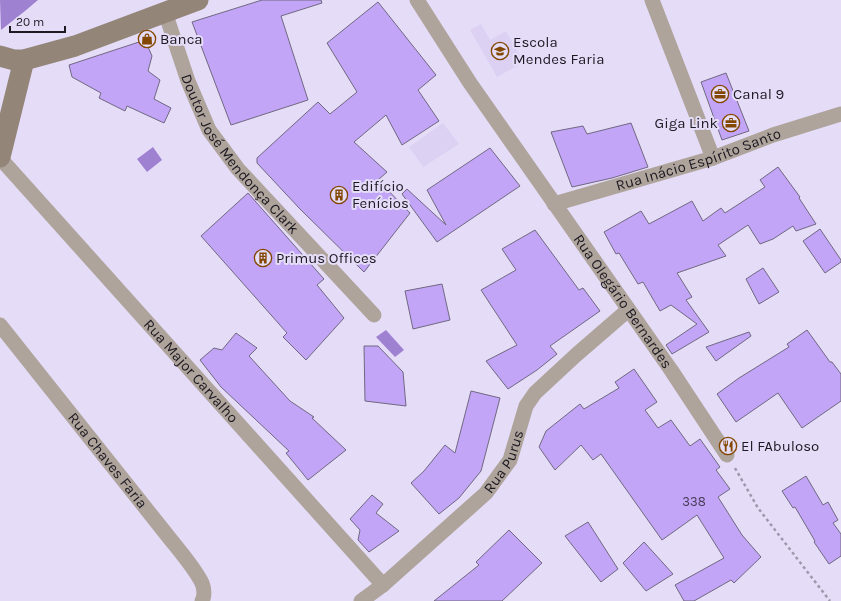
<svg xmlns="http://www.w3.org/2000/svg" width="841" height="601" font-family="Karla,sans-serif">
<rect width="100%" height="100%" fill="#e5ddf8"/>
<g fill="#dcd1f3">
<path d="M481 24 490 40 506 31 524 62 497 77 470 30Z"/>
<path d="M443 123 459 144 423 167 409 147Z"/>
</g>
<g fill="#9f81d1">
<path d="M0 0H38L25 11 1 30Z"/>
<path d="M153 147 162 160 147 172 137 159Z"/>
<path d="M386 330 404 350 395 357 376 337Z"/>
</g>
<g fill="#c3a5f8" stroke="#706880">
<path d="M262 0H321L322 3 281 16 308 100 231 125 192 22Z"/>
<path d="M378 2 436 75 418 90 439 121 402 145 386 115 354 142 387 172 378 180 410 213 364 272 300 209 257 163V158L318 102 330 114 357 92 327 43Z"/>
<path d="M145 40 152 56 148 71 160 80 154 99 171 108 164 123 127 106 125 111 99 98 101 93 72 77 69 65Z"/>
<path d="M726 73 749 131 722 140 701 82Z"/>
<path d="M631 123 648 167 612 178 572 187 551 132 583 126 587 134Z"/>
<path d="M490 148 520 186 437 242 402 194 407 189 446 225 427 190Z"/>
<path d="M778 167 800 197 799 198 816 224 796 231 793 226 773 239 760 244 748 225 718 245 726 256 677 273 692 297 686 300 709 332 672 354 666 345 697 324 671 305 660 311 643 282 638 284 619 253 616 254 604 232 641 211 649 224 692 201 703 221 721 208 725 213 765 187 760 180Z"/>
<path d="M248 193 324 279 317 285 344 318 306 360 283 337 287 333 201 236Z"/>
<path d="M820 229 841 260V262L825 273 803 241Z"/>
<path d="M535 230 579 290 583 288 600 311 550 346 557 354 537 370 508 389 486 361 517 345 481 290 516 270 502 249Z"/>
<path d="M763 268 779 292 759 304 746 279Z"/>
<path d="M442 284 450 320 413 329 405 291Z"/>
<path d="M807 330 830 362H832L841 374V401L802 428 778 393 736 422 717 394 739 378 789 347 787 344Z"/>
<path d="M749 332 751 336 716 361 706 347Z"/>
<path d="M236 333 257 348 249 356 290 401 314 417 312 418 346 450 308 480 286 453 289 451 221 387 200 360 214 348 222 350Z"/>
<path d="M364 346H378L403 372 406 406 365 401Z"/>
<path d="M634 369 657 402 645 410 658 428 671 420 690 446 700 439 720 467 716 470 730 489 718 497 742 535 761 557 734 583 731 580 694 601H684L675 585 724 558 697 515 662 540 601 454 593 460 581 445 555 470 539 447 546 431 580 404 584 409 619 388 615 382Z"/>
<path d="M471 391 500 398 481 471 459 498 439 514 411 483 424 471 445 445 455 453Z"/>
<path d="M806 476 823 505 828 502 838 520 833 523 841 534V556L829 564 814 542 815 541 795 507 793 508 782 491Z"/>
<path d="M372 495 383 504 376 513 399 531 369 552 358 540 360 530 350 519Z"/>
<path d="M588 522 618 569 601 582 565 536Z"/>
<path d="M509 530 542 563 502 601H434L479 565 476 562Z"/>
<path d="M644 542 673 574 646 591 623 563Z"/>
</g>
<g fill="none" stroke-linecap="round" stroke-linejoin="round">
<path stroke="#9e98ac" stroke-width="2.5" stroke-dasharray="3 3" stroke-linecap="butt" d="M735 468 758 508 830 601"/>
<g stroke="#aea49b" stroke-width="15">
<path id="s1" d="M417 0 470 83 671 370 727 455"/>
<path d="M652 0 713 158"/>
<path id="s2" d="M165 12 188 81 209 130 238 169 374 315"/>
<path id="s3" d="M0 158 383 585"/>
<path id="s4" d="M554 204 713 158 773 135 841 114"/>
<path id="s5" d="M0 325 167 535C178 549 194 567 202 583 204 588 205 596 202 601"/>
<path id="s6" d="M361 601 383 585 486 493 510 460 526 406 535 393 576 355 628 310"/>
</g>
<g stroke="#948579" stroke-width="21">
<path d="M0 56 14 60H24L75 46 198 0"/>
<path d="M0 157 24 60"/>
</g>
</g>
<defs>
<symbol id="shop-ring" viewBox="-11 -11 22 22"><circle r="9.5" fill="#e5ddf8" stroke="#834700" stroke-width="1.5"/><path d="M-5-2.5h2.3a2.7 3.5 0 0 1 5.4 0H5L5.5 6h-11ZM-1.5-2.5h3a1.5 2.3 0 0 0-3 0Z" fill="#834700"/></symbol>
<symbol id="school-ring" viewBox="-11 -11 22 22"><circle r="9.5" fill="#e5ddf8" stroke="#834700" stroke-width="1.5"/><path d="M0-5L7-2L0 1L-7-2ZM-4 1L0 2.5L4 1V4Q0 6-4 4Z" fill="#834700"/></symbol>
<symbol id="office-ring" viewBox="-11 -11 22 22"><circle r="9.5" fill="#e5ddf8" stroke="#834700" stroke-width="1.5"/><path d="M-6-3h4V-5.5h4V-3h4V5H-6ZM-1-4.5V-3h2v-1.5ZM-6 0V1H6V0Z" fill="#834700"/></symbol>
<symbol id="building-ring" viewBox="-11 -11 22 22"><circle r="9.5" fill="#e5ddf8" stroke="#834700" stroke-width="1.5"/><path d="M-4-6H4V6H1V3H-1V6H-4ZM-2.5-4.3h1.7v1.8h-1.7ZM.8-4.3h1.7v1.8H.8ZM-2.5-1h1.7V.8h-1.7ZM.8-1h1.7V.8H.8Z" fill="#834700"/></symbol>
<symbol id="restaurant-ring" viewBox="-11 -11 22 22"><circle r="9.5" fill="#e5ddf8" stroke="#834700" stroke-width="1.5"/><path d="M-5-6h1v4h1v-4h1v4h1v-4h1v5L-1.5 .5V6h-2V.5L-5-1ZM5-6V6H3V1.5H1.5Q1.5-4 5-6Z" fill="#834700"/></symbol>
</defs>
<g fill-rule="evenodd">
<use href="#shop-ring" x="137" y="29" width="20" height="20"/>
<use href="#school-ring" x="490" y="41" width="20" height="20"/>
<use href="#office-ring" x="710" y="84" width="20" height="20"/>
<use href="#office-ring" x="721" y="113" width="20" height="20"/>
<use href="#building-ring" x="329" y="185" width="20" height="20"/>
<use href="#building-ring" x="253" y="248" width="20" height="20"/>
<use href="#restaurant-ring" x="718" y="436" width="20" height="20"/>
</g>
<g text-anchor="middle" dominant-baseline="central" stroke-width="4" stroke-linejoin="round" paint-order="stroke">
<g font-size="13" fill="#463c58">
<text x="694" y="501">338</text>
</g>
<g font-size="15" fill="#1c1922" stroke="#e5ddf8" text-anchor="start">
<text x="160" y="39">Banca</text>
<text x="513" y="42">Escola<tspan x="513" dy="17">Mendes Faria</tspan></text>
<text x="733" y="94">Canal 9</text>
<text x="718" y="123" text-anchor="end">Giga Link</text>
<text x="352" y="186">Edifício<tspan x="352" dy="17">Fenícios</tspan></text>
<text x="276" y="258">Primus Offices</text>
<text x="741" y="446">El FAbuloso</text>
</g>
<g font-size="15" fill="#1c1922" stroke="#e5ddf8">
<text stroke="none"><textPath href="#s2" startOffset="163">Doutor José Mendonça Clark</textPath></text>
<text stroke="none"><textPath href="#s4" startOffset="151">Rua Inácio Espírito Santo</textPath></text>
<text stroke="none"><textPath href="#s1" startOffset="365">Rua Olegário Bernardes</textPath></text>
<text stroke="none"><textPath href="#s3" startOffset="286">Rua Major Carvalho</textPath></text>
<text stroke="none"><textPath href="#s5" startOffset="173">Rua Chaves Faria</textPath></text>
<text stroke="none"><textPath href="#s6" startOffset="202">Rua Purus</textPath></text>
</g>
</g>
<path d="M10 26v6h55v-6" fill="none" stroke="#1c1922" stroke-width="2"/>
<text x="16" y="26" font-size="12" fill="#1c1922" stroke="#e5ddf8" stroke-width="3" paint-order="stroke">20 m</text>
</svg>
